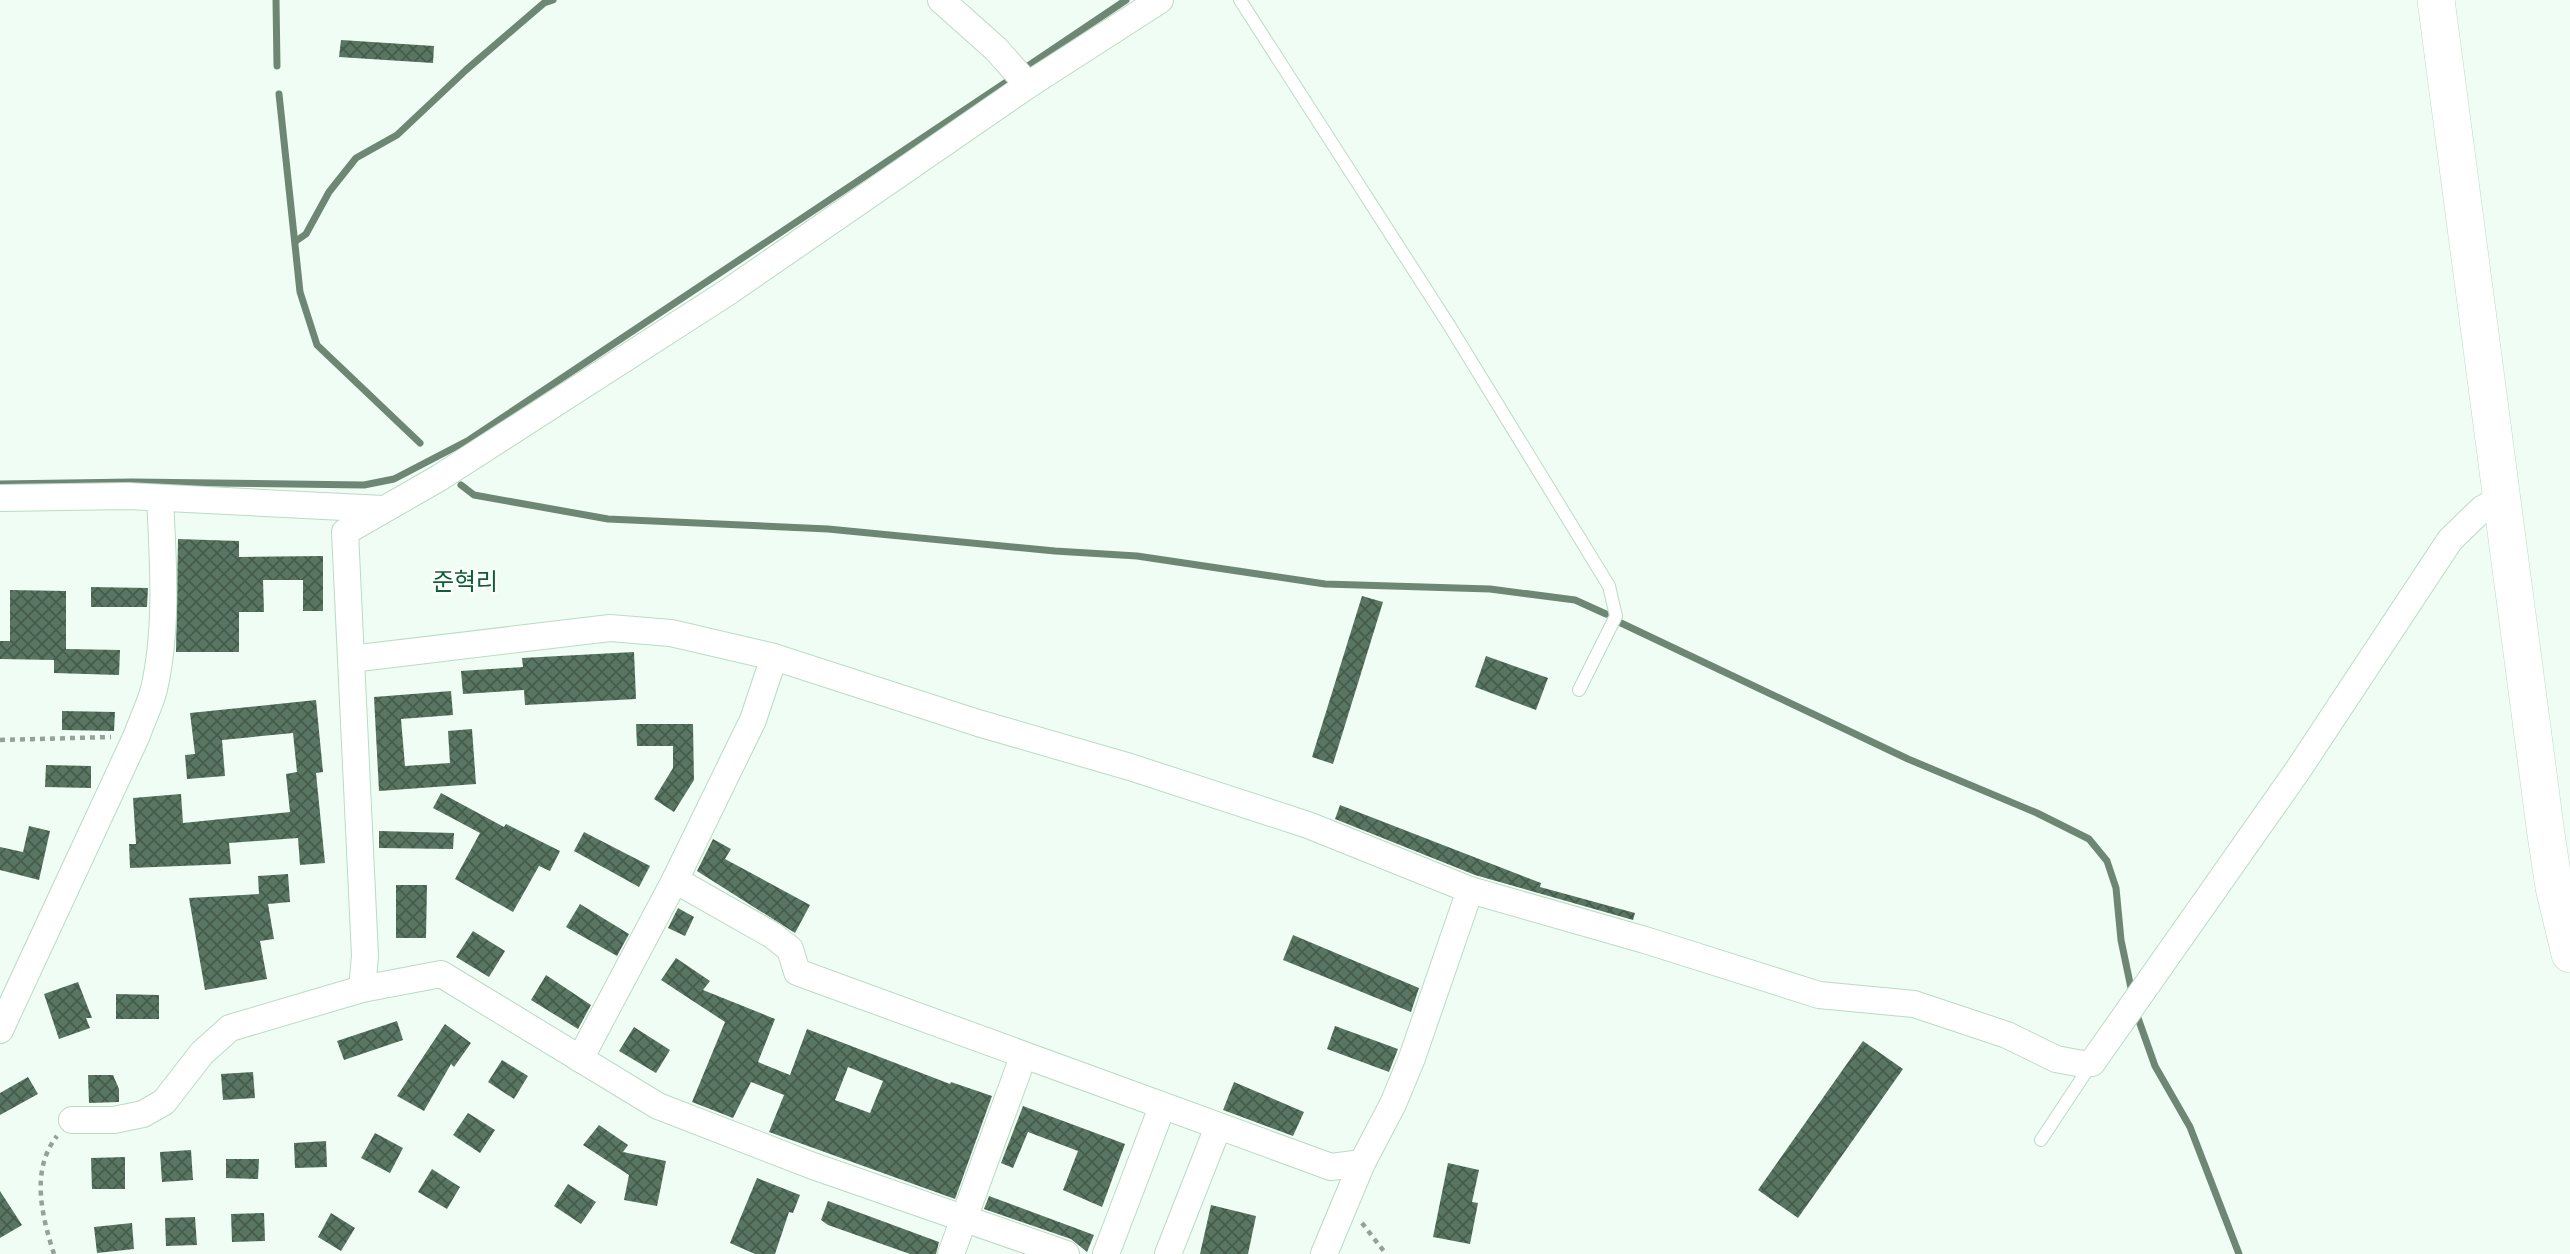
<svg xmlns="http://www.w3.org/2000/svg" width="2570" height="1254" font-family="'Playfair Display','Noto Sans KR',serif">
<defs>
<pattern id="building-cross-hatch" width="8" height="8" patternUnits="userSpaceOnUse" patternTransform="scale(1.75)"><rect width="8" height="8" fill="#597663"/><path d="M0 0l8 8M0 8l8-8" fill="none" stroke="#455b4c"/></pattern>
</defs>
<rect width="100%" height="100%" fill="#f0fdf4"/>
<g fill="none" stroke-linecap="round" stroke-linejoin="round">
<g stroke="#6e8775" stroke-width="7">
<path d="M276 0 277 66"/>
<path d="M1028 66 1126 0"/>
<path d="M279 94 300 292 317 345 420 443"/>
<path d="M296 241 306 234 329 192 356 158 397 135 466 70 544 3 553 0"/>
<path d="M0 484 132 482 364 485 394 479 469 440 1008 81"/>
<path d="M461 485 474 495 608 519 828 529 1055 551 1137 556 1325 584 1490 589 1575 600 1606 614"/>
<path d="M1621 623 1908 759 2037 813 2089 839 2107 861 2116 888 2121 940 2131 988"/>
<path d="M2138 1018 2155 1066 2190 1127 2239 1254"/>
</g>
</g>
<g fill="url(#building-cross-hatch)" fill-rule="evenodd">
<path d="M341 40 434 46 433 63 339 57Z"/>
<path d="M178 539 239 541V557L323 556V611H303V580H263L264 612H239V652H176Z"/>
<path d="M91 587 148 588 147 607H91Z"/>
<path d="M10 590 66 591V649L120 650 119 675 54 673V660L0 659V641H10Z"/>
<path d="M1362 596 1383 602 1333 764 1312 757Z"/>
<path d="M634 652 636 699 525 705 524 690 463 694 461 671 523 667 522 658Z"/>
<path d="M1486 656 1548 678 1536 710 1475 687Z"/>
<path d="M451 691 453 715 401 719 405 766 450 763 448 731 472 729 476 784 379 791 374 697Z"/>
<path d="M316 700 323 772 316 773 325 863 300 865 298 838 229 843 231 864 130 868 129 844H136L133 798 181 794 183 823 290 812 286 774 297 772 293 733 222 740 225 776 187 779 185 755 195 754 190 713Z"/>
<path d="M62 711 115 712 114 731 62 730Z"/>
<path d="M636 724H693L694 780 674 812 654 799 673 768V746H637Z"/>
<path d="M46 765 91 766V788L45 787Z"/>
<path d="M441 793 504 827 506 824 560 851 550 871 539 866 513 912 455 879 480 833 433 808Z"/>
<path d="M1340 805 1541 883 1540 887 1635 913 1633 920 1475 875 1335 819Z"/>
<path d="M29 826 50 831 39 880 0 870V847L23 852Z"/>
<path d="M379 831 454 833 453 849 379 848Z"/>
<path d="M584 832 650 866 639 887 574 851Z"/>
<path d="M713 839 731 849 725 859 810 905 795 933 697 871Z"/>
<path d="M288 874 290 902 268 904 274 939 260 941 267 979 205 990 189 898 259 894 258 876Z"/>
<path d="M396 885H427L426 938H396Z"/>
<path d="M580 904 629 934 617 956 566 927Z"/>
<path d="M678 908 694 917 685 936 668 928Z"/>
<path d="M473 931 505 951 489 977 456 957Z"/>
<path d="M1293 935 1419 988 1411 1012 1283 960Z"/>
<path d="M676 958 710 981 703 990 775 1019 758 1062 790 1075 807 1029 950 1084 951 1082 992 1096 955 1199 769 1132 784 1095 751 1082 733 1118 692 1102 725 1022 661 980ZM848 1067 883 1081 870 1113 835 1100Z"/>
<path d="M546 975 591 1005 578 1029 531 1000Z"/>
<path d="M78 982 92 1018H86L90 1028 59 1039 44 994Z"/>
<path d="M116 994 159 995V1019H116Z"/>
<path d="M397 1021 403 1040 344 1060 337 1041Z"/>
<path d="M445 1024 471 1043 454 1067 451 1064 424 1111 397 1096Z"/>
<path d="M1335 1026 1398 1049 1389 1072 1327 1049Z"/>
<path d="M634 1027 670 1050 656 1073 619 1051Z"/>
<path d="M1863 1041 1903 1069 1798 1218 1758 1190Z"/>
<path d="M502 1060 528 1076 514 1099 488 1082Z"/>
<path d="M253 1072 255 1098 223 1100 221 1074Z"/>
<path d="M88 1075H113L119 1089V1102L89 1103Z"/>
<path d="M28 1077 38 1094 0 1115V1093Z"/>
<path d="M1234 1082 1304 1112 1293 1136 1223 1110Z"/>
<path d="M1023 1106 1125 1144 1102 1207 1063 1190 1078 1151 1028 1132 1013 1168 1001 1163Z"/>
<path d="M468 1113 495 1130 480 1153 453 1135Z"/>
<path d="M599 1125 628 1145 623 1152 666 1161 657 1206 624 1200 629 1175 583 1145Z"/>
<path d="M375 1133 403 1148 390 1173 361 1158Z"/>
<path d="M326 1141 327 1167 295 1168 294 1143Z"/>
<path d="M191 1150 193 1180 162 1182 160 1152Z"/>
<path d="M125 1157V1189H92L91 1158Z"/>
<path d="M226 1159H259L258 1179 226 1178Z"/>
<path d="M1448 1163 1479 1170 1472 1202 1478 1203 1470 1244 1433 1237Z"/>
<path d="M432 1169 460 1187 447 1209 418 1192Z"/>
<path d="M757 1178 800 1195 793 1213 789 1212 775 1254H755L730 1243Z"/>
<path d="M568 1184 596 1202 581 1224 554 1206Z"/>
<path d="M0 1191 22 1225 0 1238Z"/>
<path d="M989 1196 1094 1235 1087 1252 1071 1239 984 1209Z"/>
<path d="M828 1201 939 1242 936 1254H910L828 1225 821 1220Z"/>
<path d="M1211 1205 1256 1216 1248 1254H1200Z"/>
<path d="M264 1213 265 1241 232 1242 231 1214Z"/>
<path d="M331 1213 355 1228 341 1251 318 1237Z"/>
<path d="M195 1217 197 1245 166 1246 165 1218Z"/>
<path d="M132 1223 134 1249 97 1253 94 1227Z"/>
</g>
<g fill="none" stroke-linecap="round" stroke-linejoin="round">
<defs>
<g id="service">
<path d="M1240 0 1449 325 1609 586 1616 616 1579 690"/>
<path d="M2041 1140 2092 1063"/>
</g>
<g id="minor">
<path d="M941 0 996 49 1028 85"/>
<path d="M0 498 128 496 383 509"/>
<path d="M351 659 610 628 671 633 774 657 978 723 1130 767 1308 825 1470 890 1645 940 1819 995 1914 1004 2007 1035 2056 1059 2082 1064 2092 1063 2298 770 2450 540 2482 509 2501 498"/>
<path d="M675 880 772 935 790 949 797 972 1331 1167 1362 1163"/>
<path d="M362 989 365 956 345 532 439 478 728 292 1028 85 1160 0"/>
<path d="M0 1030 137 735C142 720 150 705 154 689 168 628 163 560 160 498"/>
<path d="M580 1059 675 880 753 720 774 657"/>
<path d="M72 1120H114L143 1114 164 1102 202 1053 230 1028 362 989 441 974 658 1106 813 1166 1066 1254"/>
<path d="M951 1254 1023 1057"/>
<path d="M1106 1254 1162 1107"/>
<path d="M1168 1254 1218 1127"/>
<path d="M1324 1254 1362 1163 1393 1104 1412 1058 1470 890"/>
</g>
<path id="secondary" d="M2436 0 2546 834 2554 887 2570 954"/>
</defs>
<use href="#service" stroke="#badbc4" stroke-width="14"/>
<use href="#minor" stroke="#badbc4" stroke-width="28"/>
<use href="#secondary" stroke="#badbc4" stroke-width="38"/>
<g stroke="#94a198" stroke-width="4.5" stroke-dasharray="5 5" stroke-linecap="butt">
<path d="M0 740 111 737"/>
<path d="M1362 1223 1386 1254"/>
<path d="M54 1254C42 1217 30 1170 57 1136"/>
</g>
<use href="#service" stroke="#fff" stroke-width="12"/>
<use href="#minor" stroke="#fff" stroke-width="26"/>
<use href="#secondary" stroke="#fff" stroke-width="37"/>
</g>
<g text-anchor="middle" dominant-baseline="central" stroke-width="5" stroke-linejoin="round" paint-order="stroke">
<g font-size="24" fill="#0d5f36" stroke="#fff">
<text x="465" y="580">준혁리</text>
</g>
</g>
</svg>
